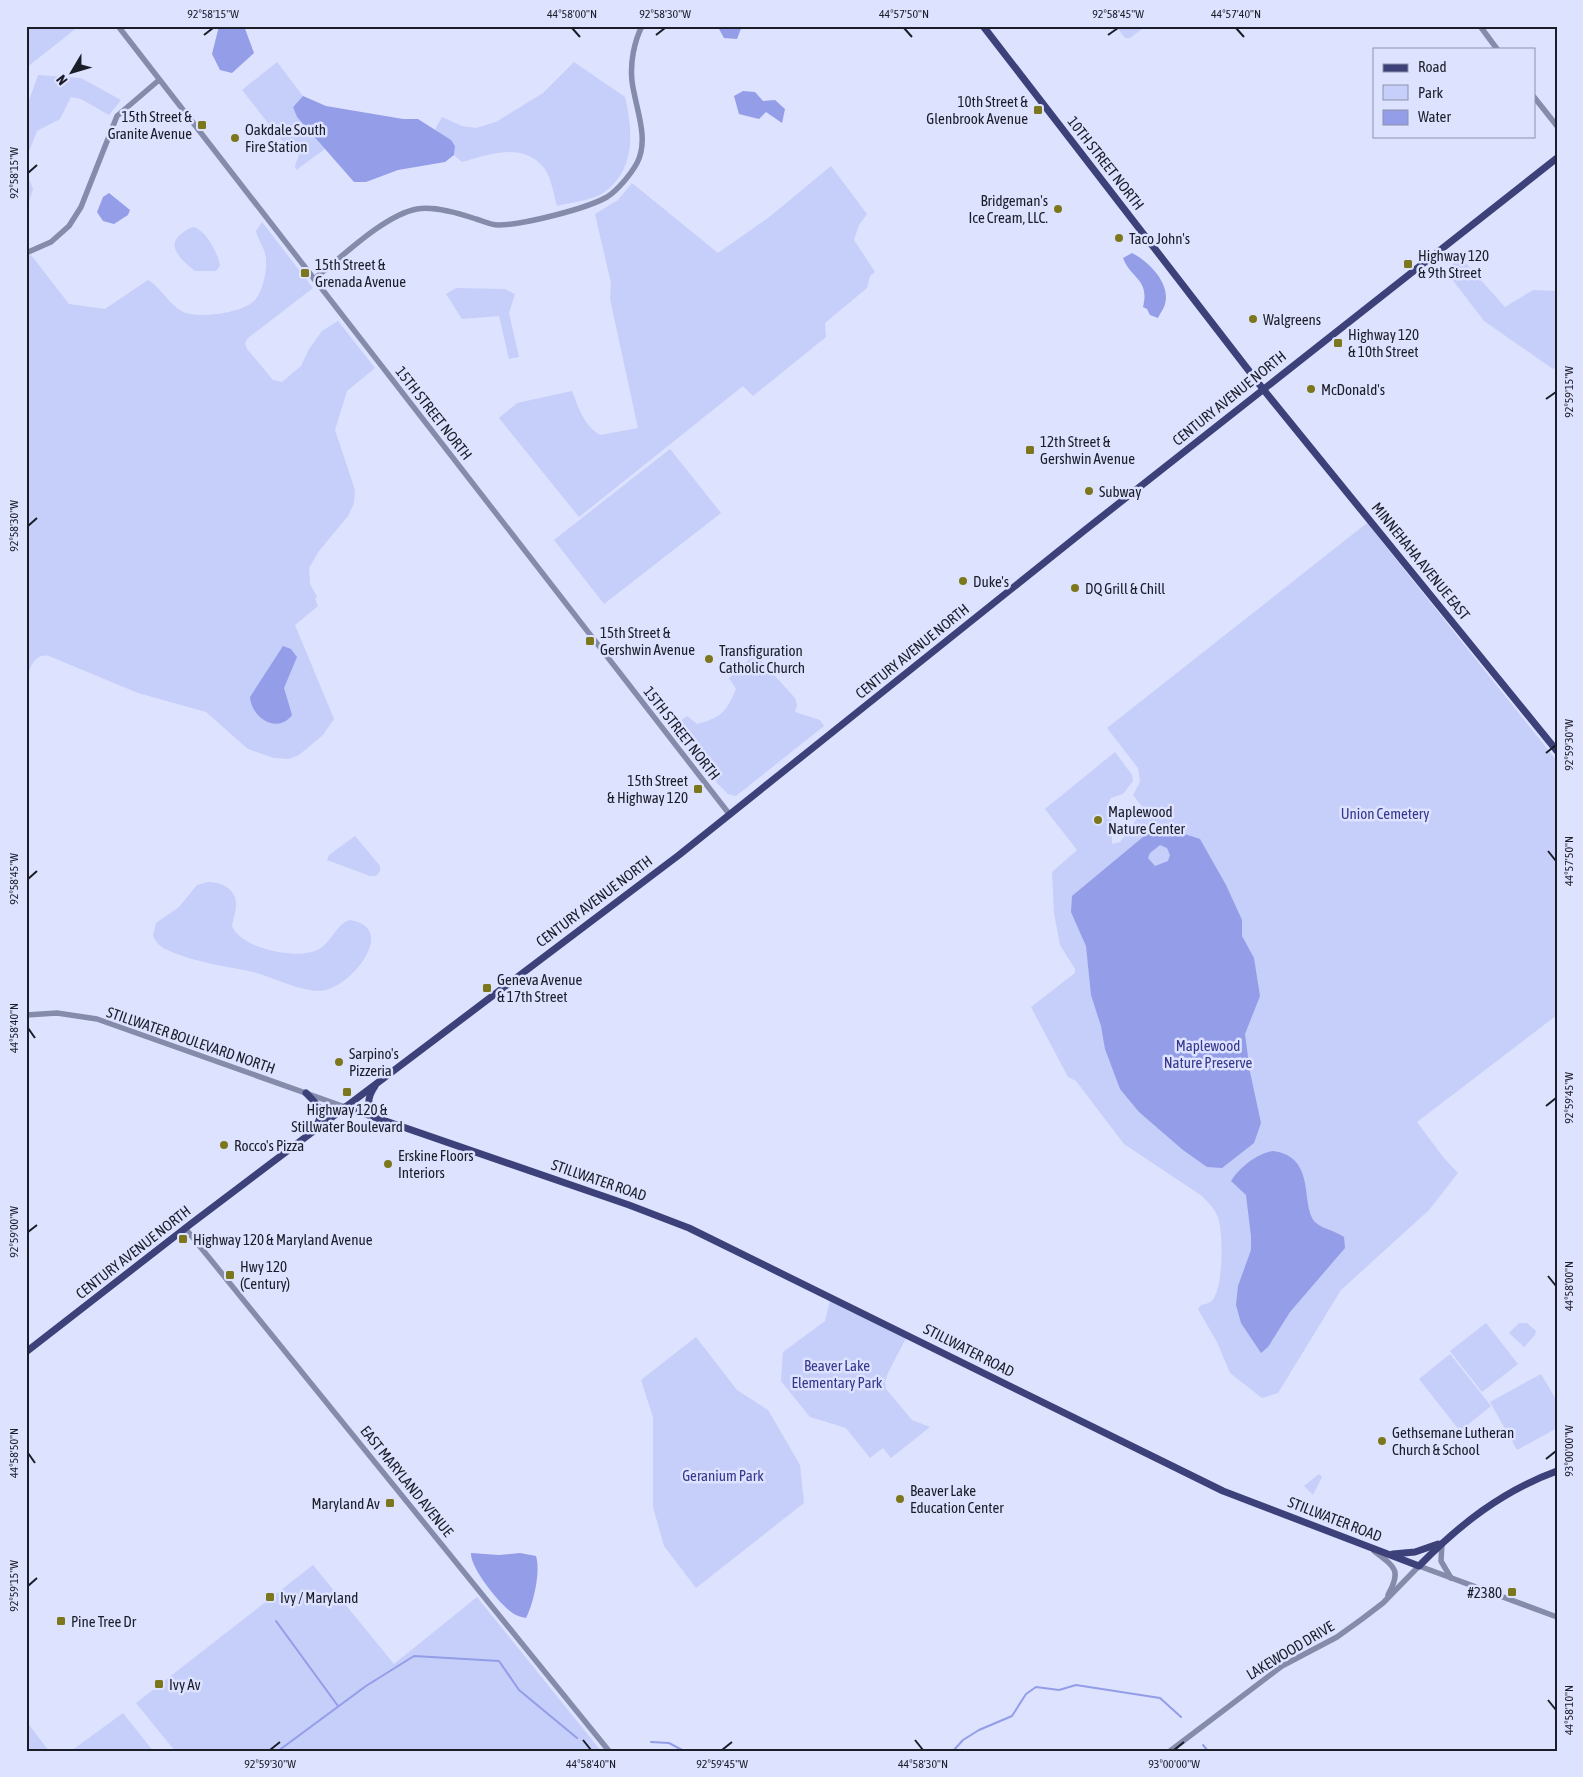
<svg xmlns="http://www.w3.org/2000/svg" width="1583" height="1777" font-family="'Asap Condensed',sans-serif">
<rect width="100%" height="100%" fill="#dde2ff"/>
<g fill="#c6cefa">
<path d="M26 26H79L26 68Z"/>
<path d="M1116 26H1146L1130 38H1125Z"/>
<path d="M277 62 303 96 293 106 297 117 325 149 296 170 295 166 299 155 294 146 283 142 242 90Z"/>
<path d="M574 62 625 97C633 131 636 170 603 193 591 201 571 202 557 206 554 195 551 178 545 169 524 141 489 154 462 162L454 155 455 146 435 129 442 117 462 126 476 128 496 122 543 93Z"/>
<path d="M38 75 81 78 121 100 109 115 81 99 71 97 60 119 37 131 26 159V109Z"/>
<path d="M831 166 867 214 859 225 854 240 875 272 870 276 867 288 825 323 826 337 753 396 743 386 579 517 499 418 517 403 572 391C579 409 583 424 600 435L638 428 610 299 611 283 595 214 618 200 632 183 718 253 768 218Z"/>
<path d="M26 171 33 189 26 212Z"/>
<path d="M262 222 313 288 248 338 245 343 247 349 273 380 282 382 301 366 309 349 322 331 338 321 375 368 347 391 335 430 355 490 354 503 348 516 319 551 309 568 310 584 317 597 315 599 318 606 295 625 334 719 323 735 299 755 289 759 274 758 248 749 206 712 138 693 49 656C34 653 31 667 26 679V257L31 255 69 304 105 309 148 280C162 288 170 307 186 313 202 318 243 313 255 300 263 291 267 271 266 260 266 249 258 241 256 231Z"/>
<path d="M194 227C205 230 219 254 220 266L216 271H195C185 263 165 247 180 235 184 232 188 228 194 227Z"/>
<path d="M1461 258 1505 307 1533 290 1557 291V366L1553 369 1484 321 1445 270Z"/>
<path d="M456 288 505 289 515 294 509 313 519 357 509 359 499 316 462 319 446 294Z"/>
<path d="M670 449 721 513 604 604 554 540Z"/>
<path d="M1367 523 1557 761V1015L1417 1122 1443 1157 1458 1173 1429 1210 1341 1290 1278 1393 1262 1398 1230 1373 1217 1342 1198 1309 1201 1305C1206 1304 1211 1303 1214 1298 1223 1283 1223 1238 1219 1221 1217 1211 1209 1203 1202 1196L1124 1144 1076 1081 1068 1077 1031 1007 1075 973V969L1060 945 1054 913 1052 872 1077 850 1045 809 1115 752 1132 775 1133 781 1123 794 1111 798 1107 806 1112 818V844L1120 842 1144 809 1133 795 1140 782 1138 768 1107 728Z"/>
<path d="M755 654 795 698 797 705 795 712 820 720 824 726 736 796 728 794 718 784 674 726 687 716 697 724C721 718 727 711 736 689L729 678Z"/>
<path d="M355 836 380 866V871L376 876H370L327 860 329 855Z"/>
<path d="M208 882C221 882 237 889 236 905 236 912 233 919 232 926 241 949 299 961 319 949 332 942 336 924 350 920 398 928 353 984 326 990 306 995 274 977 253 972 226 966 198 963 172 952 163 949 156 944 153 935L156 923 179 907 197 885Z"/>
<path d="M831 1297 908 1334 888 1373 885 1382 886 1389 912 1420 930 1427 891 1458 883 1448 870 1458 846 1428 810 1417 781 1381 783 1352 825 1321Z"/>
<path d="M1486 1323 1518 1364 1482 1392 1450 1351Z"/>
<path d="M1519 1323H1527L1536 1331 1535 1335 1524 1347 1509 1333Z"/>
<path d="M696 1337 737 1390 768 1410 800 1465 804 1503 696 1588 664 1546 653 1507V1417L641 1380Z"/>
<path d="M1450 1354 1491 1406 1460 1431 1419 1379Z"/>
<path d="M1541 1374 1557 1401V1428L1517 1450 1490 1402Z"/>
<path d="M1319 1474 1322 1477 1313 1495 1304 1486Z"/>
<path d="M313 1565 394 1664 477 1597 601 1751H175L136 1703Z"/>
<path d="M123 1713 153 1751H71Z"/>
<path d="M26 1721 49 1751H26Z"/>
</g>
<g fill="#939de8" fill-rule="evenodd">
<path d="M219 26H244L254 53 232 73 220 70 212 54Z"/>
<path d="M742 26 737 39 724 38 718 27Z"/>
<path d="M743 91 755 92 763 101 775 100 785 109 782 123 766 112 759 119 739 114 734 96Z"/>
<path d="M303 96 326 106 403 119H418L451 140 455 146 454 155 445 162 398 170 366 182H354L297 117 293 107Z"/>
<path d="M109 193 130 210 128 215 114 224 103 221 97 212 103 197Z"/>
<path d="M1132 253C1148 261 1171 283 1165 304 1164 309 1160 313 1158 318L1150 315 1147 309 1143 307C1150 279 1131 279 1123 258Z"/>
<path d="M283 646 291 649 297 657 284 688 292 715C277 735 251 717 250 697Z"/>
<path d="M1157 829H1169L1200 839 1226 885 1242 920V936L1254 958 1260 996 1245 1034 1250 1072 1261 1123 1254 1143 1222 1168 1207 1167 1183 1150 1139 1112 1120 1089 1105 1049 1101 1026 1091 995 1086 946 1071 912 1072 896 1149 832ZM1160 845 1167 848 1170 855 1168 861 1155 866 1148 858 1150 853Z"/>
<path d="M1273 1151C1318 1157 1299 1206 1316 1223 1323 1229 1336 1231 1344 1237L1345 1248 1290 1312 1268 1347 1261 1353 1241 1323 1236 1305 1238 1286 1251 1250V1236L1246 1195 1231 1181C1239 1168 1257 1153 1273 1151Z"/>
<path d="M471 1553 499 1555 520 1553 536 1556C541 1572 533 1605 526 1618 522 1617 517 1616 514 1614 501 1606 470 1568 471 1553Z"/>
</g>
<g fill="none" stroke-linecap="round" stroke-linejoin="round">
<g stroke="#939de8" stroke-width="2">
<path d="M276 1621 338 1706"/>
<path d="M651 1742 669 1743 684 1751"/>
<path d="M1203 1745 1208 1751"/>
<path d="M278 1751 366 1686 414 1656 499 1661 519 1690 577 1738"/>
<path d="M953 1751 963 1740 979 1730 1012 1716 1026 1694 1036 1687 1059 1690 1076 1685 1160 1698 1181 1717"/>
</g>
<g stroke="#858bab" stroke-width="5.5">
<path d="M118 26 730 815"/>
<path d="M1480 26 1497 49"/>
<path d="M1534 97 1557 126"/>
<path d="M26 253 51 242 69 226 81 207 117 116 159 80"/>
<path d="M314 279C341 258 384 215 417 209 435 206 458 213 476 219 483 221 491 225 498 225 522 225 586 209 607 197 618 190 631 174 637 163 650 138 635 107 632 81 630 63 634 42 642 26"/>
<path d="M26 1015 57 1013 97 1019 345 1107"/>
<path d="M185 1228 609 1751"/>
<path d="M1442 1543 1441 1561 1451 1578"/>
<path d="M1374 1551C1395 1567 1402 1570 1388 1595"/>
<path d="M1170 1751 1282 1666 1337 1637 1362 1619 1383 1603 1419 1566 1557 1617"/>
</g>
<g stroke="#3c4179" stroke-width="7">
<path d="M983 26 1263 389 1557 751"/>
<path d="M375 1086C366 1099 367 1108 377 1118"/>
<path d="M306 1093C317 1104 326 1112 316 1126"/>
<path d="M345 1107 629 1205 689 1228 1223 1491 1419 1566C1459 1525 1502 1491 1557 1471"/>
<path d="M26 1352 192 1223 679 855 1085 530 1557 158"/>
<path d="M1393 1554 1415 1552 1438 1544"/>
</g>
</g>
<path fill="none" stroke="#1b1d29" stroke-width="2" d="M572 28 580 37M904 28 912 37M1236 28 1244 37M204 35 213 28M656 35 665 28M1108 35 1118 28M28 173 37 165M1546 399 1556 392M28 526 37 518M1546 753 1556 745M1548 851 1556 861M28 879 37 871M28 1028 35 1038M1546 1106 1556 1098M28 1232 37 1225M1548 1276 1556 1286M28 1453 35 1463M1546 1459 1556 1451M28 1586 37 1578M1548 1700 1556 1710M583 1740 591 1750M915 1740 923 1750M270 1750 280 1742M722 1750 732 1742M1174 1750 1184 1742"/>
<g fill="#7c771c" stroke="#dde2ff" stroke-width="2">
<rect x="1033" y="105" width="10" height="10" rx="2.5"/>
<rect x="197" y="120" width="10" height="10" rx="2.5"/>
<circle cx="235" cy="138" r="5"/>
<circle cx="1058" cy="209" r="5"/>
<circle cx="1119" cy="238" r="5"/>
<rect x="1403" y="259" width="10" height="10" rx="2.5"/>
<rect x="300" y="268" width="10" height="10" rx="2.5"/>
<circle cx="1253" cy="319" r="5"/>
<rect x="1333" y="338" width="10" height="10" rx="2.5"/>
<circle cx="1311" cy="389" r="5"/>
<rect x="1025" y="445" width="10" height="10" rx="2.5"/>
<circle cx="1089" cy="491" r="5"/>
<circle cx="963" cy="581" r="5"/>
<circle cx="1075" cy="588" r="5"/>
<rect x="585" y="636" width="10" height="10" rx="2.5"/>
<circle cx="709" cy="659" r="5"/>
<rect x="693" y="784" width="10" height="10" rx="2.5"/>
<circle cx="1098" cy="820" r="5"/>
<rect x="482" y="983" width="10" height="10" rx="2.5"/>
<circle cx="339" cy="1062" r="5"/>
<rect x="342" y="1087" width="10" height="10" rx="2.5"/>
<circle cx="224" cy="1145" r="5"/>
<circle cx="388" cy="1164" r="5"/>
<rect x="178" y="1234" width="10" height="10" rx="2.5"/>
<rect x="225" y="1270" width="10" height="10" rx="2.5"/>
<circle cx="1382" cy="1441" r="5"/>
<circle cx="900" cy="1499" r="5"/>
<rect x="385" y="1498" width="10" height="10" rx="2.5"/>
<rect x="1507" y="1587" width="10" height="10" rx="2.5"/>
<rect x="265" y="1592" width="10" height="10" rx="2.5"/>
<rect x="56" y="1616" width="10" height="10" rx="2.5"/>
<rect x="154" y="1679" width="10" height="10" rx="2.5"/>
</g>
<g text-anchor="middle" dominant-baseline="central" stroke-width="5" stroke-linejoin="round" paint-order="stroke">
<g font-size="15" fill="#1b1d29" stroke="#dde2ff" text-anchor="start">
<text x="1028" y="101" text-anchor="end">10th Street &amp;<tspan x="1028" dy="17">Glenbrook Avenue</tspan></text>
<text x="192" y="116" text-anchor="end">15th Street &amp;<tspan x="192" dy="17">Granite Avenue</tspan></text>
<text x="245" y="129">Oakdale South<tspan x="245" dy="17">Fire Station</tspan></text>
<text x="1048" y="200" text-anchor="end">Bridgeman's<tspan x="1048" dy="17">Ice Cream, LLC.</tspan></text>
<text x="1129" y="238">Taco John's</text>
<text x="1418" y="255">Highway 120<tspan x="1418" dy="17">&amp; 9th Street</tspan></text>
<text x="315" y="264">15th Street &amp;<tspan x="315" dy="17">Grenada Avenue</tspan></text>
<text x="1263" y="319">Walgreens</text>
<text x="1348" y="334">Highway 120<tspan x="1348" dy="17">&amp; 10th Street</tspan></text>
<text x="1321" y="389">McDonald's</text>
<text x="1040" y="441">12th Street &amp;<tspan x="1040" dy="17">Gershwin Avenue</tspan></text>
<text x="1099" y="491">Subway</text>
<text x="973" y="581">Duke's</text>
<text x="1085" y="588">DQ Grill &amp; Chill</text>
<text x="600" y="632">15th Street &amp;<tspan x="600" dy="17">Gershwin Avenue</tspan></text>
<text x="719" y="650">Transfiguration<tspan x="719" dy="17">Catholic Church</tspan></text>
<text x="688" y="780" text-anchor="end">15th Street<tspan x="688" dy="17">&amp; Highway 120</tspan></text>
<text x="1108" y="811">Maplewood<tspan x="1108" dy="17">Nature Center</tspan></text>
<text x="497" y="979">Geneva Avenue<tspan x="497" dy="17">&amp; 17th Street</tspan></text>
<text x="349" y="1053">Sarpino's<tspan x="349" dy="17">Pizzeria</tspan></text>
<text x="347" y="1109" text-anchor="middle">Highway 120 &amp;<tspan x="347" dy="17">Stillwater Boulevard</tspan></text>
<text x="234" y="1145">Rocco's Pizza</text>
<text x="398" y="1155">Erskine Floors<tspan x="398" dy="17">Interiors</tspan></text>
<text x="193" y="1239">Highway 120 &amp; Maryland Avenue</text>
<text x="240" y="1266">Hwy 120<tspan x="240" dy="17">(Century)</tspan></text>
<text x="1392" y="1432">Gethsemane Lutheran<tspan x="1392" dy="17">Church &amp; School</tspan></text>
<text x="910" y="1490">Beaver Lake<tspan x="910" dy="17">Education Center</tspan></text>
<text x="380" y="1503" text-anchor="end">Maryland Av</text>
<text x="1502" y="1592" text-anchor="end">#2380</text>
<text x="280" y="1597">Ivy / Maryland</text>
<text x="71" y="1621">Pine Tree Dr</text>
<text x="169" y="1684">Ivy Av</text>
</g>
<g font-size="15" fill="#1b1d29" stroke="#dde2ff">
<text transform="translate(1106 163) rotate(52)">10TH STREET NORTH</text>
<text transform="translate(1229 398) rotate(-39)">CENTURY AVENUE NORTH</text>
<text transform="translate(434 413) rotate(52)">15TH STREET NORTH</text>
<text transform="translate(1421 561) rotate(51)">MINNEHAHA AVENUE EAST</text>
<text transform="translate(912 651) rotate(-39)">CENTURY AVENUE NORTH</text>
<text transform="translate(682 733) rotate(52)">15TH STREET NORTH</text>
<text transform="translate(594 901) rotate(-37)">CENTURY AVENUE NORTH</text>
<text transform="translate(191 1040) rotate(19)">STILLWATER BOULEVARD NORTH</text>
<text transform="translate(599 1180) rotate(19)">STILLWATER ROAD</text>
<text transform="translate(133 1252) rotate(-38)">CENTURY AVENUE NORTH</text>
<text transform="translate(969 1350) rotate(27)">STILLWATER ROAD</text>
<text transform="translate(407 1481) rotate(51)">EAST MARYLAND AVENUE</text>
<text transform="translate(1335 1519) rotate(21)">STILLWATER ROAD</text>
<text transform="translate(1290 1650) rotate(-31)">LAKEWOOD DRIVE</text>
</g>
<g font-size="15" fill="#36378d" stroke="#dde2ff">
<text x="1385" y="813">Union Cemetery</text>
<text x="1208" y="1045">Maplewood<tspan x="1208" dy="17">Nature Preserve</tspan></text>
<text x="837" y="1365">Beaver Lake<tspan x="837" dy="17">Elementary Park</tspan></text>
<text x="723" y="1475">Geranium Park</text>
</g>
</g>
<rect width="1583" height="1777" fill="none" stroke="#dde2ff" stroke-width="55"/>
<rect x="1373" y="48" width="162" height="90" fill="#dde2ff" stroke="#8f93a9"/>
<rect x="1383" y="64" width="25" height="8" fill="#3c4179" stroke="#8f93a9"/>
<text x="1418" y="72" font-size="15" fill="#1b1d29">Road</text>
<rect x="1383" y="85" width="25" height="15" fill="#c6cefa" stroke="#8f93a9"/>
<text x="1418" y="98" font-size="15" fill="#1b1d29">Park</text>
<rect x="1383" y="110" width="25" height="15" fill="#939de8" stroke="#8f93a9"/>
<text x="1418" y="122" font-size="15" fill="#1b1d29">Water</text>
<g transform="translate(72 72) rotate(232)" stroke="#dde2ff" stroke-width="4" paint-order="stroke">
<path d="M0-4L9 19L0 12L-9 19Z" fill="#1b1d29"/>
<text y="-8" font-size="14" font-weight="bold" text-anchor="middle" fill="#1b1d29">N</text>
</g>
<rect x="28" y="28" width="1528" height="1722" fill="none" stroke="#1b1d29" stroke-width="2"/>
<g font-size="12" text-anchor="middle" fill="#1b1d29">
<text x="213" y="18">92°58'15"W</text>
<text x="572" y="18">44°58'00"N</text>
<text x="665" y="18">92°58'30"W</text>
<text x="904" y="18">44°57'50"N</text>
<text x="1118" y="18">92°58'45"W</text>
<text x="1236" y="18">44°57'40"N</text>
<text transform="translate(14 173) rotate(-90)" y="4">92°58'15"W</text>
<text transform="translate(1569 392) rotate(-90)" y="4">92°59'15"W</text>
<text transform="translate(14 526) rotate(-90)" y="4">92°58'30"W</text>
<text transform="translate(1569 745) rotate(-90)" y="4">92°59'30"W</text>
<text transform="translate(1569 861) rotate(-90)" y="4">44°57'50"N</text>
<text transform="translate(14 879) rotate(-90)" y="4">92°58'45"W</text>
<text transform="translate(14 1028) rotate(-90)" y="4">44°58'40"N</text>
<text transform="translate(1569 1098) rotate(-90)" y="4">92°59'45"W</text>
<text transform="translate(14 1232) rotate(-90)" y="4">92°59'00"W</text>
<text transform="translate(1569 1286) rotate(-90)" y="4">44°58'00"N</text>
<text transform="translate(1569 1451) rotate(-90)" y="4">93°00'00"W</text>
<text transform="translate(14 1453) rotate(-90)" y="4">44°58'50"N</text>
<text transform="translate(14 1586) rotate(-90)" y="4">92°59'15"W</text>
<text transform="translate(1569 1710) rotate(-90)" y="4">44°58'10"N</text>
<text x="270" y="1768">92°59'30"W</text>
<text x="591" y="1768">44°58'40"N</text>
<text x="722" y="1768">92°59'45"W</text>
<text x="923" y="1768">44°58'30"N</text>
<text x="1174" y="1768">93°00'00"W</text>
</g>
</svg>
